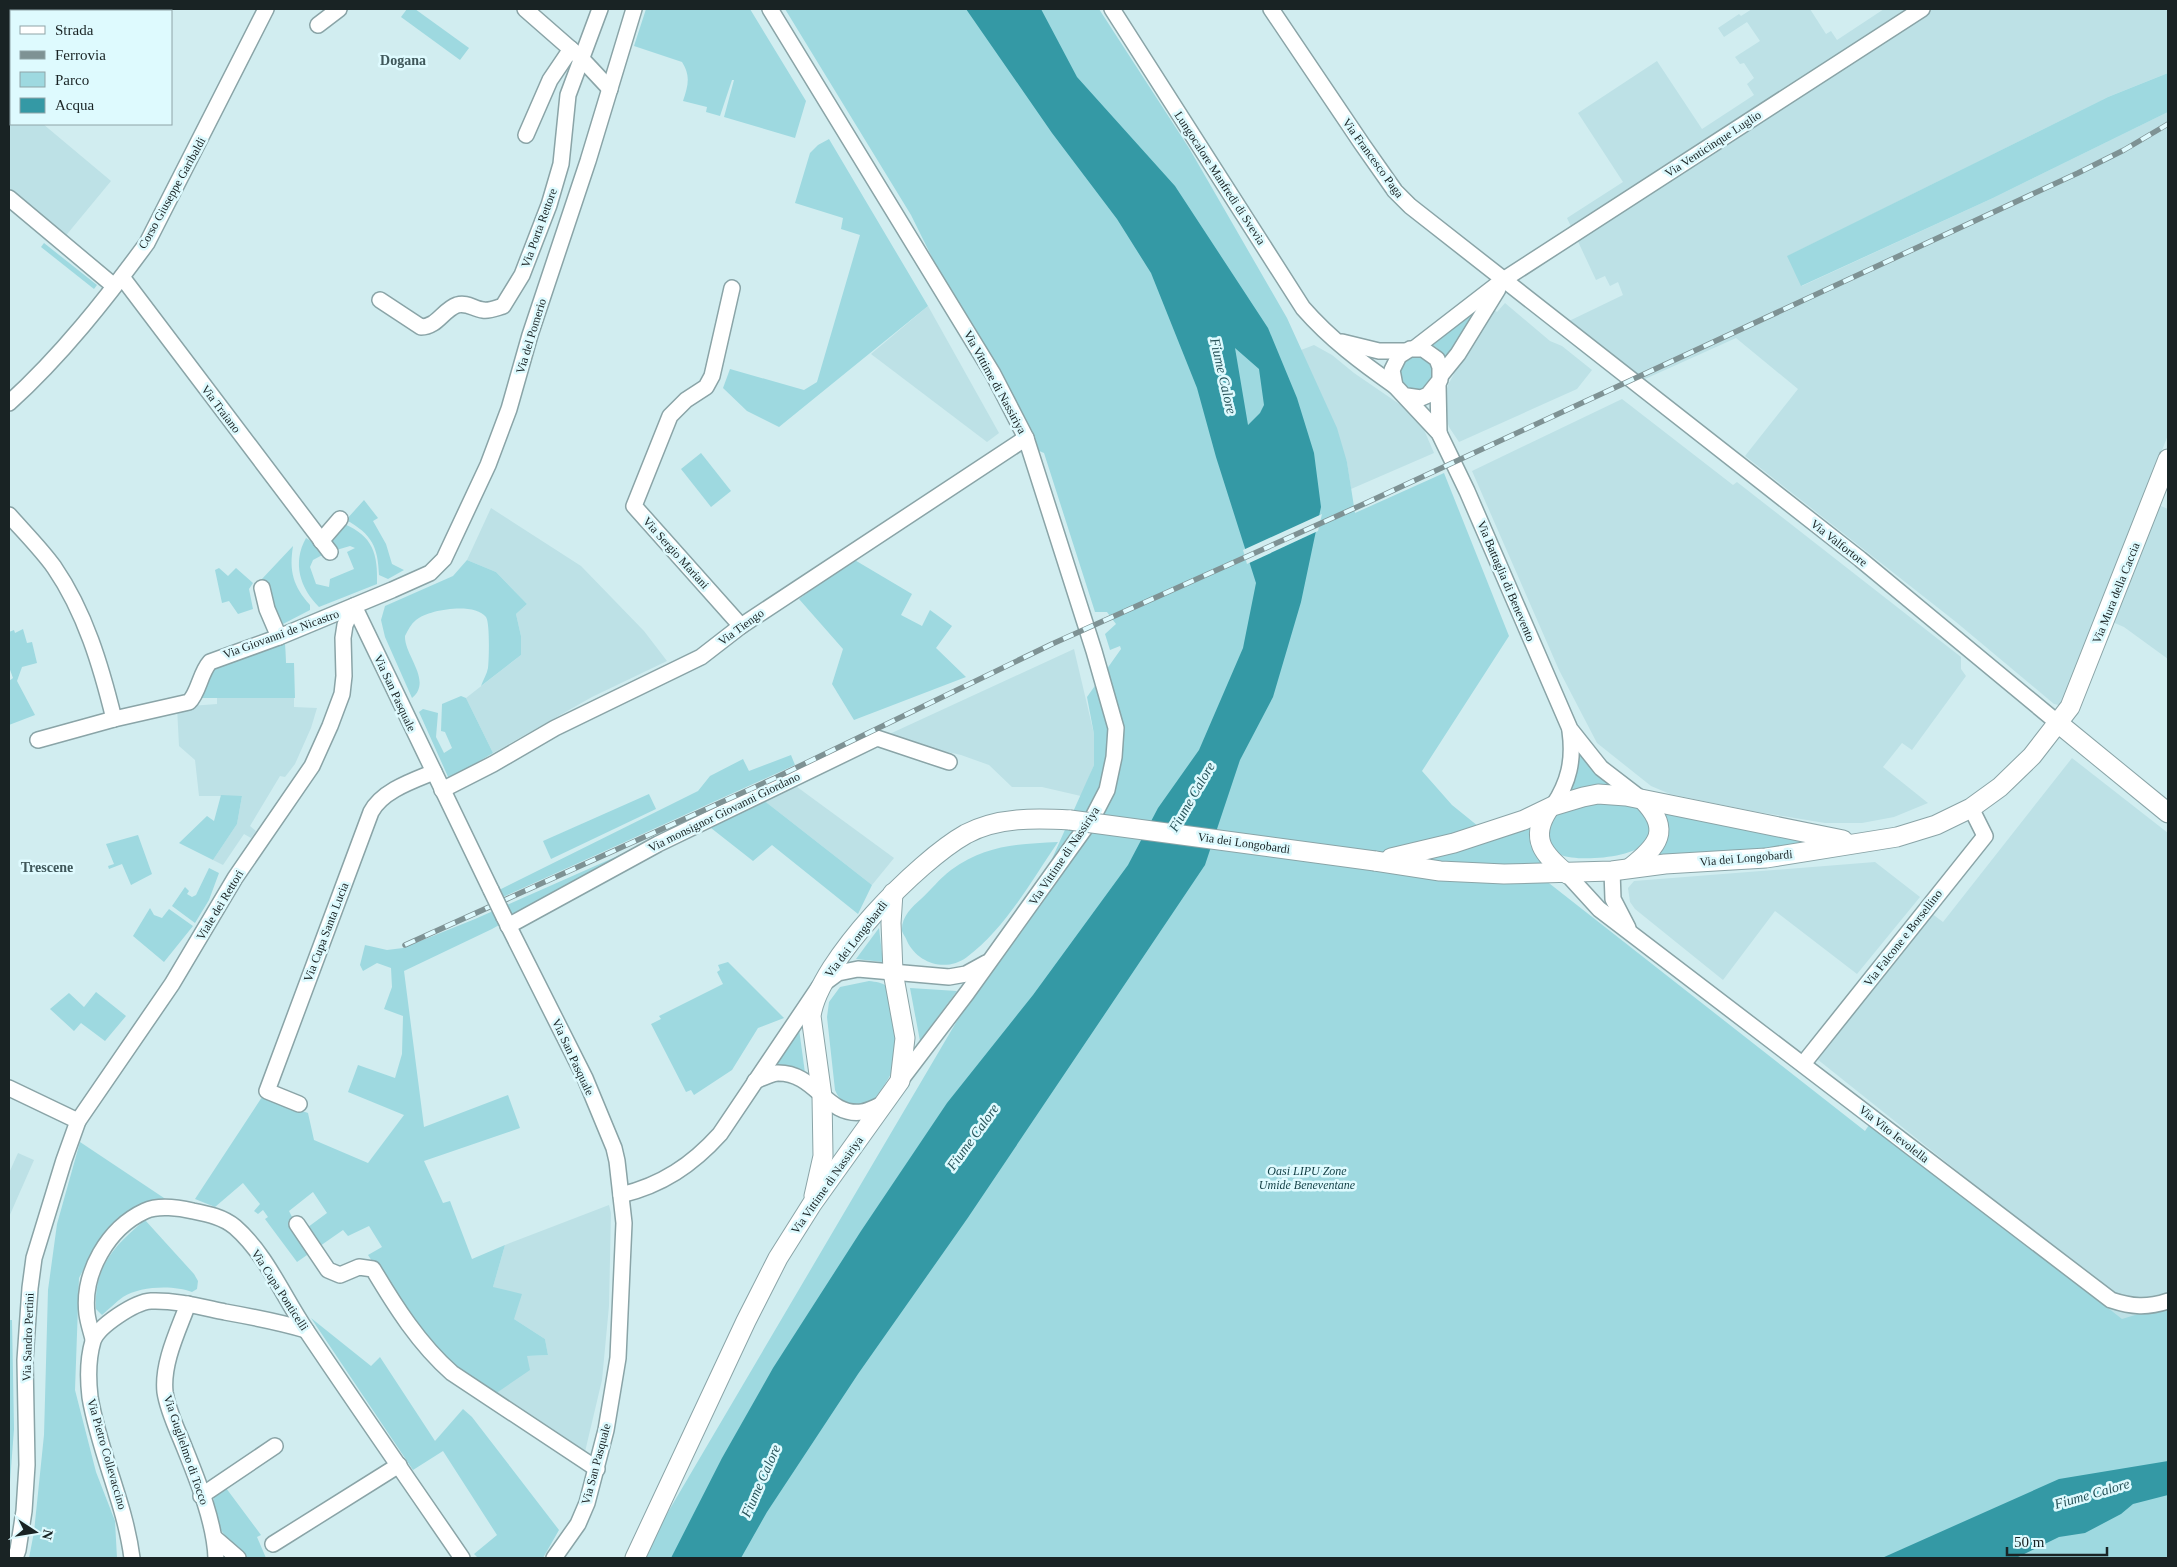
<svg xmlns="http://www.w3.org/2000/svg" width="2177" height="1567" font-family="'Times New Roman',serif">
<rect width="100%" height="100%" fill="#d1edf0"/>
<g fill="#bde1e6">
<path d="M1752 9H1810L1826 34 1831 31 1837 40 1884 9H2168V73L2108 97 1788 256 1802 286 1993 198 2168 112V435L2063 706 2054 704 1956 622 1745 456 1798 389 1736 338 1645 379 1626 367 1569 321 1623 295 1618 282 1610 286 1605 276 1596 280 1567 218 1623 182 1578 113 1657 61 1702 129 1754 95 1747 84 1754 78 1744 63 1740 64 1735 57 1760 41 1747 22 1724 37 1718 28 1739 14 1741 16Z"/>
<path d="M9 96 11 98V124H43L111 181 63 239 9 193Z"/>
<path d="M1505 303 1550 341 1562 346 1592 370 1577 389 1459 442 1449 427 1445 415 1444 399 1448 385 1481 323 1493 309 1497 312Z"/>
<path d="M928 306 999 433 987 442 871 354Z"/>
<path d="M1314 345 1332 355 1354 373 1408 410 1422 425 1434 453 1351 489 1347 462 1301 350Z"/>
<path d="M1622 399 1733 485 1737 482 1961 657V669L1966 676 1912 750 1902 743 1883 767 1928 803 1894 817 1862 823H1825L1752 811 1670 794 1651 786 1597 743 1559 670 1472 471Z"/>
<path d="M2156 504 2168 509V659L2124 627 2110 621Z"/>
<path d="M491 508 581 566 644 631 667 661 592 697 493 753 466 698 521 655V636L516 614 527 604 496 572 467 560Z"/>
<path d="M285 644 286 663H294V707L317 708 311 728 295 764 285 777 280 776 250 826 256 831 251 838 244 834 223 865 213 860 237 824 242 796H199L195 760 179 746 177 707 217 704V697L198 698Z"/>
<path d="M1074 649 1094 734V765L1081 796 1042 787H1012L989 765 961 755 883 737Z"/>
<path d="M2072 758 2168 833V1345L1739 1325 1951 1191 1961 1174 1817 1059 1931 913 1943 922Z"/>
<path d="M793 784 894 858 872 885 762 799Z"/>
<path d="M1875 862 1920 897 1857 974 1775 911 1723 980 1635 909 1630 902 1628 888 1634 881Z"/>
<path d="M18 1153 34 1160 9 1217V1173Z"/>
<path d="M609 1205 611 1213 609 1306 602 1380 584 1456 495 1394 527 1356 548 1355 545 1339 514 1319 493 1287 505 1245Z"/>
</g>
<g fill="#9ed9e0" fill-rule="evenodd">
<path d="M407 9H415L469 48 460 60 401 17Z"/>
<path d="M646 9H750L806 101 795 138 724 117 734 80H732L720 116 706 112 707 107 683 101C688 86 691 76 682 62L634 46Z"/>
<path d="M785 9H1099L1189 148 1287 318 1337 428 1347 462 1355 513 1444 473 1509 636 1422 771 1452 805 1494 839 1532 824C1529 848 1535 852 1551 869H1531L1865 1131 1871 1122 2122 1319 2168 1305V1558H641L1051 861 1094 765V734L1087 697 1121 649 1120 646 1110 650 1105 634 1116 624 1107 612H1095L1044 453 1025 445 911 215Z"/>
<path d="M2168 73V112L1993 198 1801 286 1787 256 2108 97Z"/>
<path d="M829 139 928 306 779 427 747 411 723 388 730 369 804 390 817 382 860 235 841 229 843 218 795 203 810 153 818 145Z"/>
<path d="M44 243 97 285 94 289 41 247Z"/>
<path d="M1480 307 1447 361 1437 348 1429 343Z"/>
<path d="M1419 353 1436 368 1431 384C1420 391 1411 393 1401 381 1395 364 1405 359 1419 353Z"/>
<path d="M701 453 731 491 711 507 681 469Z"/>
<path d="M364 500 378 518 373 521 386 544 392 564 404 570 388 579 379 575C378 547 372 534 346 520Z"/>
<path d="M344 524C373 536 378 554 377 584L319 607C300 588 292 563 306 538L328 552 313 560 310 567 316 584 329 587 330 579 354 569 347 552 355 548 350 546 333 551 328 540Z"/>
<path d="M293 546C289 571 293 586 310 605V610L283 624 261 580Z"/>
<path d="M853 559 912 594 901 615 922 626 930 610 952 626 936 648 966 677 854 720 832 684 843 649 799 599Z"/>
<path d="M467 560 496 572 527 604 516 614 521 636V655L481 686C483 680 487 674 488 668 489 660 490 623 486 617 475 602 429 609 416 620 411 624 408 630 405 636 404 655 433 681 412 698L385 637 381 620 385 606 453 576Z"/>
<path d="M219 568 228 576 236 568 253 583 249 589 253 609 238 614 229 601 222 603 215 570Z"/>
<path d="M23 629 27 643 32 642 37 663 22 667 17 681 35 715 9 725V681L13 678 9 667V632L14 630 15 633Z"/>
<path d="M285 644 286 663H294L295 698H198L209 669 246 654Z"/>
<path d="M461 696 466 698 493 753 449 779 419 712 423 709 438 713 436 737 444 753 452 748 445 732 441 731 442 704Z"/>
<path d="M1577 746 1615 786 1563 795Z"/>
<path d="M791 755 795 765 503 897 499 890 698 791 710 776 743 759 749 771Z"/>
<path d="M649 794 656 809 551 859 543 841Z"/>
<path d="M221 795 242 796 237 824 213 860 179 843 207 816 214 821Z"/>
<path d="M762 799 872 885 858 914 772 845 753 861 711 828Z"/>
<path d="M1599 801 1636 805 1653 825C1651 831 1649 839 1645 843 1633 858 1578 862 1561 855 1557 853 1553 849 1549 846L1547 821 1552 815Z"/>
<path d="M1663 812 1821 844 1652 858C1660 843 1671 830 1663 812Z"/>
<path d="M138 835 152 874 131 885 122 864 109 869 108 866 114 864 106 844Z"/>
<path d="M1058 842C1032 880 1005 929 967 957 946 973 917 963 907 941 906 938 903 934 902 931 901 917 912 907 921 899 931 890 940 878 951 870 986 845 1017 844 1058 842Z"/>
<path d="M647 843 492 929 404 971 424 1127 508 1095 520 1128 424 1161 443 1203 450 1201 472 1259 505 1245 493 1287 522 1294 514 1319 545 1339 548 1355 527 1356 530 1370 495 1394 457 1371 418 1331 368 1255 382 1247 369 1226 348 1236 343 1230 297 1262 265 1219 268 1217 263 1210 258 1214 254 1211 260 1204 243 1183 215 1207 195 1199 262 1097 308 1113 314 1140 368 1163 404 1115 348 1092 358 1065 395 1078 402 1054 403 1016 384 1009 392 987 391 968 377 963 363 971 360 965 365 945 387 950 403 948 475 919ZM313 1192 327 1213 300 1233 289 1211Z"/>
<path d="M209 868 219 873 209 900 195 923 172 906 185 887 189 891 187 894 192 897 196 895Z"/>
<path d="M150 908 154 915 162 918 169 909 193 926 164 962 133 936Z"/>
<path d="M879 928 883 962 856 959Z"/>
<path d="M728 962 784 1018 758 1028 732 1070 694 1095 691 1090 686 1092 651 1024 661 1019 659 1016 723 984 717 972 720 970 718 965Z"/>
<path d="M869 981C876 982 882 982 887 987 893 993 899 1054 896 1063 890 1078 880 1092 870 1105 854 1106 842 1107 835 1090L827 1017 829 1002 840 987Z"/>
<path d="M910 988 957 991 920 1041Z"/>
<path d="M96 992 126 1016 105 1041 81 1023 74 1031 50 1009 69 993 84 1007Z"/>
<path d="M799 1029 805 1073 773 1065Z"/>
<path d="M80 1142 167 1200 126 1215 94 1249 79 1278 75 1390 96 1472 115 1521 117 1558H29L34 1532 44 1435 48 1290 57 1224Z"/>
<path d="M145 1220 194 1274 198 1281 197 1289 192 1292C174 1285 140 1286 123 1297 116 1302 109 1309 102 1315L96 1309C94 1266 114 1246 145 1220Z"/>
<path d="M311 1318 371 1366 380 1357 435 1441 463 1409 472 1417 559 1530 543 1558H478L474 1554 497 1535 443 1451 413 1470Z"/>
<path d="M9 1320H12L14 1429 9 1495Z"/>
<path d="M226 1488 261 1535 257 1537 266 1558H246C226 1538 212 1527 214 1496Z"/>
</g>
<g fill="#3499a5" fill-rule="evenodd">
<path d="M966 9H1041L1077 77 1175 186 1268 328 1297 398 1314 453 1321 507 1301 602 1273 697 1240 760 1205 865 967 1219 858 1374 767 1512 741 1558H671L722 1458 773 1368 861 1231 947 1103 1033 995 1128 865 1158 808 1199 750 1243 648 1256 583 1216 457 1197 388 1151 273 1117 219 1052 133ZM1235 348 1259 369 1264 405 1260 413 1248 425Z"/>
<path d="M2168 1461V1495L2133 1504 2121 1514 2085 1533 2059 1537 2016 1558H1882L2059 1479Z"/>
</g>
<path fill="#d1edf0" d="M1322 514 1318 531 1247 564 1243 550Z"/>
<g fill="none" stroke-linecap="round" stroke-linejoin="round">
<defs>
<g id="minor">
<path d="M525 9 581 58 610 89"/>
<path d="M770 9 993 374 1026 438 1094 651 1116 728 1114 757 1107 790 1093 817 967 993 900 1081"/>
<path d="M1112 9 1303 308C1330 339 1362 363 1395 386"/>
<path d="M1271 9 1362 144 1395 191 1410 206 1860 559 2058 723"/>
<path d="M318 25 339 9"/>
<path d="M526 135 550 80 571 49"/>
<path d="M9 198 114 286"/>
<path d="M122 277 330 552"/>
<path d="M732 288 712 376 706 387 686 400 670 416 634 506 741 626"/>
<path d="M380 300 421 327C437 327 443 310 457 305 467 302 474 309 483 310 490 311 496 308 503 306L522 275 549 205 561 164 568 95 600 9"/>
<path d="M1342 342 1379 351H1405"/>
<path d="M1415 348 1503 280 1922 9"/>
<path d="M1441 375 1458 354 1498 289"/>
<path d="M1438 385 1439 433"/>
<path d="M1407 396 1421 398 1428 395 1440 380V367L1437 359 1423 349H1410L1399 356 1392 370 1395 386 1439 433 1467 491 1570 729 1601 768 1640 798"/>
<path d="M9 403C61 356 106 299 147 243L266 9"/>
<path d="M9 515C24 532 41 549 54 567 85 612 101 666 114 719L38 740"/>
<path d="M321 541 340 519"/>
<path d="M262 588 267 609 279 637"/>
<path d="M354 606 491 890"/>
<path d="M114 719 189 702C199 692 200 673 210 662L279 637 392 590 430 573 444 559 488 465 509 409 530 335 588 161 634 9"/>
<path d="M442 790 493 764 555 728 701 657 741 626 1026 438"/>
<path d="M1553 806C1569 782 1574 760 1570 731"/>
<path d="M1612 871 1613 899 1628 928"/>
<path d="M1567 874 1599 909 2111 1300C2132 1307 2147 1308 2168 1301"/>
<path d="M504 917 585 1078 614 1148 617 1161 624 1223 618 1358 606 1430 587 1503 578 1524 554 1558"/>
<path d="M508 926 658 844 877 738 949 762"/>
<path d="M1803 1064 1985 836 1971 808"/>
<path d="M755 1081C762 1078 770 1074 777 1073 816 1072 826 1117 862 1112 869 1111 877 1106 884 1104"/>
<path d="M9 1088 78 1121"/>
<path d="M299 1104 267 1091 371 812C382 791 412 781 434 772"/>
<path d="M621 1195C662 1185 692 1165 720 1134L819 987 838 973 858 969 949 977 966 974 986 963"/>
<path d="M297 1224 328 1270 340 1275 359 1267 373 1269C395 1306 419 1344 452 1373L597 1469"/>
<path d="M188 1304C178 1331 162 1363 165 1392 168 1412 178 1431 185 1449 198 1481 215 1524 216 1558"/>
<path d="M93 1339C91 1331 88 1322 87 1314 82 1273 108 1228 145 1211 158 1205 180 1208 193 1211 208 1214 223 1217 235 1227 266 1254 283 1296 306 1330 357 1406 410 1482 462 1558"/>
<path d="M201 1496 275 1446"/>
<path d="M216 1539 238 1558"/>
<path d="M273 1544 399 1465"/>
<path d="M15 1558 18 1550 24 1511 27 1465 25 1360 30 1288 34 1258 64 1160 78 1121 172 984 235 878 312 766 330 726 342 694 344 676 343 638 345 625 354 606"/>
<path d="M132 1558C125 1503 99 1452 90 1397 88 1380 88 1358 93 1341 98 1326 135 1302 151 1301 176 1300 201 1307 225 1312 253 1317 280 1322 306 1330"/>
</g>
<g id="major">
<path d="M2058 723 2168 813"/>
<path d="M1548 810C1529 839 1544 855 1567 874"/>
<path d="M1391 858 1454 843 1524 820 1553 806 1583 797 1598 794 1626 796 1843 840"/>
<path d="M1375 861 1440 871 1504 874 1612 871 1665 864 1766 858 1897 837 1936 825 1971 808 2000 787 2032 756 2070 707 2168 459"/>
<path d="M1630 868C1658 846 1672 830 1643 800"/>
<path d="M814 1196 823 1156 822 1096 811 1016C819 961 918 861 966 834 998 817 1036 818 1070 820"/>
<path d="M635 1558 746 1321 778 1258 812 1204 900 1081 905 1038 893 972 891 923 893 893"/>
</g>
</defs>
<use href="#minor" stroke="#8aa4a7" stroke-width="18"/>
<use href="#major" stroke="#8aa4a7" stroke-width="21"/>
<use href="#minor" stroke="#fff" stroke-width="15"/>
<use href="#major" stroke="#fff" stroke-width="19"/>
<defs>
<path id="rail" d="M405 945 775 778 1052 644 1366 503 2078 173 2124 150 2168 124"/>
</defs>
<use href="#rail" stroke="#7e9294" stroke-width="5.5"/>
<use href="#rail" stroke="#defafe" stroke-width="4" stroke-dasharray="11" stroke-linecap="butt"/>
<defs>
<path id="minor-bridge" d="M491 890 504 917"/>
<path id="major-bridge" d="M1070 820 1375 861"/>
</defs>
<use href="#minor-bridge" stroke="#8aa4a7" stroke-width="18" stroke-linecap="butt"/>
<use href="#major-bridge" stroke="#8aa4a7" stroke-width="21" stroke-linecap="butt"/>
<use href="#minor-bridge" stroke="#fff" stroke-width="15"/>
<use href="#major-bridge" stroke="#fff" stroke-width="19"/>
</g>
<g text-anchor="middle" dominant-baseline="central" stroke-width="5" stroke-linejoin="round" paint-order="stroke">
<g font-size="12" fill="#192324" stroke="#defafe">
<text transform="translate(1713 144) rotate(-33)">Via Venticinque Luglio</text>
<text transform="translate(1373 158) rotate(54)">Via Francesco Paga</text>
<text transform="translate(1220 178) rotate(57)">Lungocalore Manfredi di Svevia</text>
<text transform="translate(172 193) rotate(-61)">Corso Giuseppe Garibaldi</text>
<text transform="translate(539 228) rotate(-70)">Via Porta Rettore</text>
<text transform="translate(531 336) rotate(-73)">Via del Pomerio</text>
<text transform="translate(995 382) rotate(61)">Via Vittime di Nassiriya</text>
<text transform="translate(221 409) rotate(53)">Via Traiano</text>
<text transform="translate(1839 543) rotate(38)">Via Valfortore</text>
<text transform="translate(676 553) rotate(48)">Via Sergio Mariani</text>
<text transform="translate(1506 581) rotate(67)">Via Battaglia di Benevento</text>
<text transform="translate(2116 593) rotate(-68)">Via Mura della Caccia</text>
<text transform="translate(741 627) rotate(-36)">Via Tiengo</text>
<text transform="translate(281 634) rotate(-20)">Via Giovanni de Nicastro</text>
<text transform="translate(395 693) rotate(65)">Via San Pasquale</text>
<text transform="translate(724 812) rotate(-26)">Via monsignor Giovanni Giordano</text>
<text transform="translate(1244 843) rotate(8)">Via dei Longobardi</text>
<text transform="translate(1064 856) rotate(-56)">Via Vittime di Nassiriya</text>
<text transform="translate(1746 858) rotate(-5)">Via dei Longobardi</text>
<text transform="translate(220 905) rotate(-59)">Viale dei Rettori</text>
<text transform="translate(326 932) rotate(-69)">Via Cupa Santa Lucia</text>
<text transform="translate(1903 938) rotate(-52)">Via Falcone e Borsellino</text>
<text transform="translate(856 939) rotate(-52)">Via dei Longobardi</text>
<text transform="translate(573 1057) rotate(65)">Via San Pasquale</text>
<text transform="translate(1894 1134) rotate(38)">Via Vito Ievolella</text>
<text transform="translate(827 1185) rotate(-55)">Via Vittime di Nassiriya</text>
<text transform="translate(280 1290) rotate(57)">Via Cupa Ponticelli</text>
<text transform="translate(28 1337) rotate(-88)">Via Sandro Pertini</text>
<text transform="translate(186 1450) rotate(71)">Via Guglielmo di Tocco</text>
<text transform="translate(107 1454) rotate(74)">Via Pietro Collevaccino</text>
<text transform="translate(596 1464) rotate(-75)">Via San Pasquale</text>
</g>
<g font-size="12" font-style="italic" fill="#113e44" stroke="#defafe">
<text x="1307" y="1171">Oasi LIPU Zone<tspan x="1307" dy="14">Umide Beneventane</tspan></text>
</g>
<g font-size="14" font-weight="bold" fill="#3f575a" stroke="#defafe">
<text x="403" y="60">Dogana</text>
<text x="47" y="867">Trescene</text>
</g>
<g font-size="14" font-style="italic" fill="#285359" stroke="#defafe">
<text transform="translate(1223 376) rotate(77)">Fiume Calore</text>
<text transform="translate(1192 797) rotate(-60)">Fiume Calore</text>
<text transform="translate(973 1137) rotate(-54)">Fiume Calore</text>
<text transform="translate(761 1481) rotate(-66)">Fiume Calore</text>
<text transform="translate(2092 1494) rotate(-16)">Fiume Calore</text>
</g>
</g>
<rect width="2177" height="1567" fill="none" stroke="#192324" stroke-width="20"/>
<rect x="10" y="10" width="162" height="115" fill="#defafe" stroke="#8fa4a7"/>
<rect x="20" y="26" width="25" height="8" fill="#ffffff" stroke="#8fa4a7"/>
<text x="55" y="35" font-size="15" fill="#192324">Strada</text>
<rect x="20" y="51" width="25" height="8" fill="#7e9294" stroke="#8fa4a7"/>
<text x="55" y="60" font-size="15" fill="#192324">Ferrovia</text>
<rect x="20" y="72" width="25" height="15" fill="#9ed9e0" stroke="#8fa4a7"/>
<text x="55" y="85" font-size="15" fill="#192324">Parco</text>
<rect x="20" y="98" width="25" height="15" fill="#3499a5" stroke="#8fa4a7"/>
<text x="55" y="110" font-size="15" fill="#192324">Acqua</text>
<g transform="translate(35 1532) rotate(102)" stroke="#defafe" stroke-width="4" paint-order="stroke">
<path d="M0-4L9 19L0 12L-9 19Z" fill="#192324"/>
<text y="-8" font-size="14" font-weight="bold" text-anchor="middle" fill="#192324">N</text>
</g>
<path d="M2007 1547v8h100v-8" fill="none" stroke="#192324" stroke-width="2.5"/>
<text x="2014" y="1547" font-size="15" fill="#192324" stroke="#defafe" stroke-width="4" paint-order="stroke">50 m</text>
</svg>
